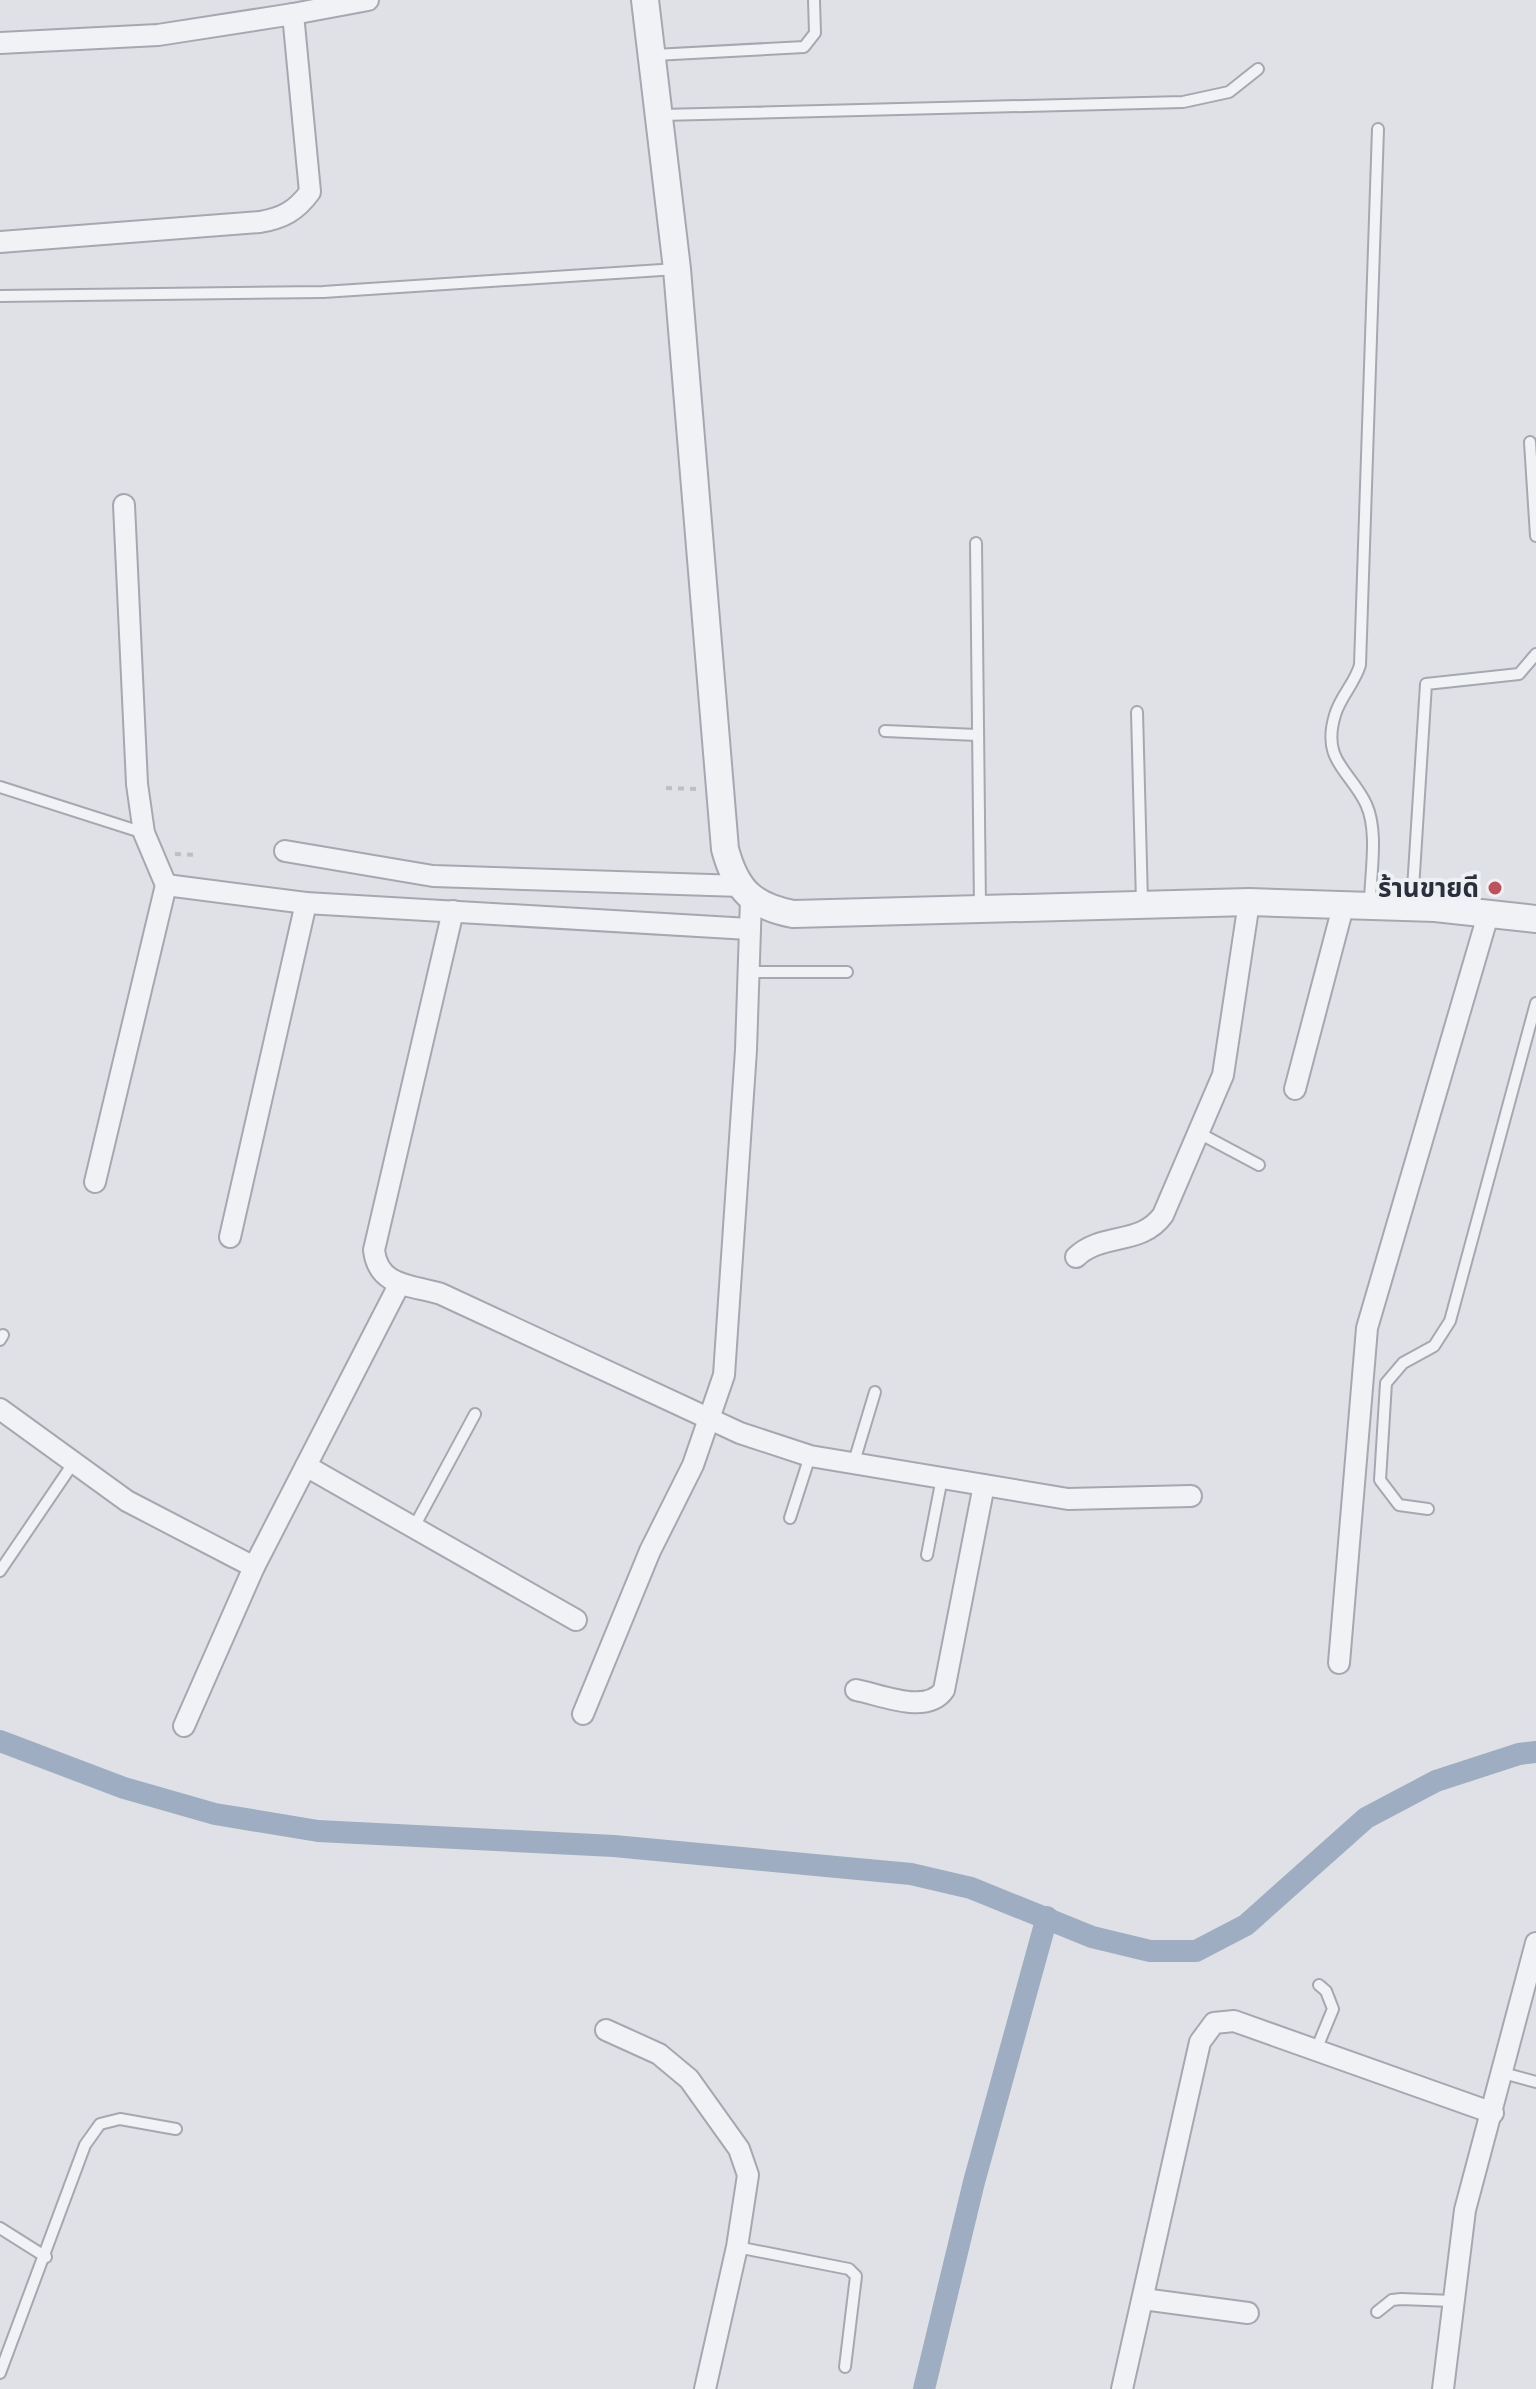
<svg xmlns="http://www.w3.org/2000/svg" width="1536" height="2389" font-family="'Source Sans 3','Noto Sans Thai',sans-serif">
<rect width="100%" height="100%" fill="#dfe1e6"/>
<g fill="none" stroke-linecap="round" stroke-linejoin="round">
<g stroke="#9eadc2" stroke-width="22">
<path d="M0 1741 124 1788 215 1814 318 1831 614 1846 911 1874 971 1888 1092 1937 1150 1951H1196L1246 1925 1366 1818 1436 1781 1519 1754 1536 1752"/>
<path d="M924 2389 974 2182 1047 1917"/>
</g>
<defs>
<g id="service">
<path d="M654 55 804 47 815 33 814 0"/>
<path d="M661 115 1183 102 1229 92 1258 69"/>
<path d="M0 296 323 292 677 269"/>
<path d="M1530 442 1536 536"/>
<path d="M976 543 980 908"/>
<path d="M1137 712 1142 902"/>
<path d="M885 731 977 735"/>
<path d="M0 787 144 833"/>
<path d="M1370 904C1370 875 1379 832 1366 804 1350 770 1321 761 1335 715 1340 697 1355 683 1360 665L1378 129"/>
<path d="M1412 905 1426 684 1519 674 1536 654"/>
<path d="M748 972H847"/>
<path d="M1197 1132 1259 1165"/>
<path d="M0 1340 3 1335"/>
<path d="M853 1465 875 1392"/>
<path d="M1428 1509 1399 1505 1380 1480 1386 1383 1403 1363 1434 1346 1450 1321 1536 1003"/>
<path d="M790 1518 810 1456"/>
<path d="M414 1527 475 1414"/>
<path d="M927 1555 942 1478"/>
<path d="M0 1571 74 1462"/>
<path d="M1316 2050 1333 2009 1326 1991 1319 1985"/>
<path d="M1503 2073 1536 2082"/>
<path d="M0 2228 46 2257"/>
<path d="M737 2247 849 2269 856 2276 845 2367"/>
<path d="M1377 2312 1392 2300 1401 2299 1453 2301"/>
<path d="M0 2373 85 2145 100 2124 120 2119 176 2129"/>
</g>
<g id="minor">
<path d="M0 43 158 35 293 14"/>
<path d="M0 242 260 222C283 218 296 211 310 192L293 14 368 0"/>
<path d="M285 851 433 876 741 886"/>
<path d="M166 885 306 903 749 929"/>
<path d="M453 911 374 1250C378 1287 412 1285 441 1294L740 1433 810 1456 1068 1499 1191 1496"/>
<path d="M1295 1089 1344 903"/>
<path d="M95 1182 166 885 144 833 137 784 124 505"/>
<path d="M230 1237 306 903"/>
<path d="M1076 1257C1102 1232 1141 1246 1163 1215L1223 1075 1249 902"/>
<path d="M0 1409 127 1501 254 1567"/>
<path d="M306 1466 576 1620"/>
<path d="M1339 1663 1367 1328 1488 915"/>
<path d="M856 1690C882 1695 927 1715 944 1690L984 1485"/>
<path d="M583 1714 650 1551 693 1465 724 1375 746 1050 751 899"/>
<path d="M184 1726 254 1567 399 1285"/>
<path d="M606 2030 659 2054 689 2079 739 2149 748 2175 737 2247 705 2389"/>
<path d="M1143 2299 1248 2313"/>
<path d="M1122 2389 1200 2042 1214 2023 1234 2021 1493 2113"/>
<path d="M1443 2389 1465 2210 1536 1943"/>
</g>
<path id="tertiary" d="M645 0 677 269 725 849C736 890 752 906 793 914L1249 902 1435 908 1536 919"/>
</defs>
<use href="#service" stroke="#a5a8b0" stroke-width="14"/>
<use href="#minor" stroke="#a5a8b0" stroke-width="24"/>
<use href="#tertiary" stroke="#a5a8b0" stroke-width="30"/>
<g stroke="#bdbfc5" stroke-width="4" stroke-dasharray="6 6" stroke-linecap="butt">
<path d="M666 788 696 789"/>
<path d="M175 854 197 855"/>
</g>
<use href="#service" stroke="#f1f2f5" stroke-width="10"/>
<use href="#minor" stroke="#f1f2f5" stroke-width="20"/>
<use href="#tertiary" stroke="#f1f2f5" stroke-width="26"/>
</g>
<circle fill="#bd525a" stroke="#eef0f4" stroke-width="3" cx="1495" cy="888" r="8"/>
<g text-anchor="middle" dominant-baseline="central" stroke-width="8" stroke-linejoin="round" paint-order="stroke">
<g font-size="26" font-weight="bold" fill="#2a2f3c" stroke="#eef0f4" text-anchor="end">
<text x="1479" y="888">ร้านขายดี</text>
</g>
</g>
</svg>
